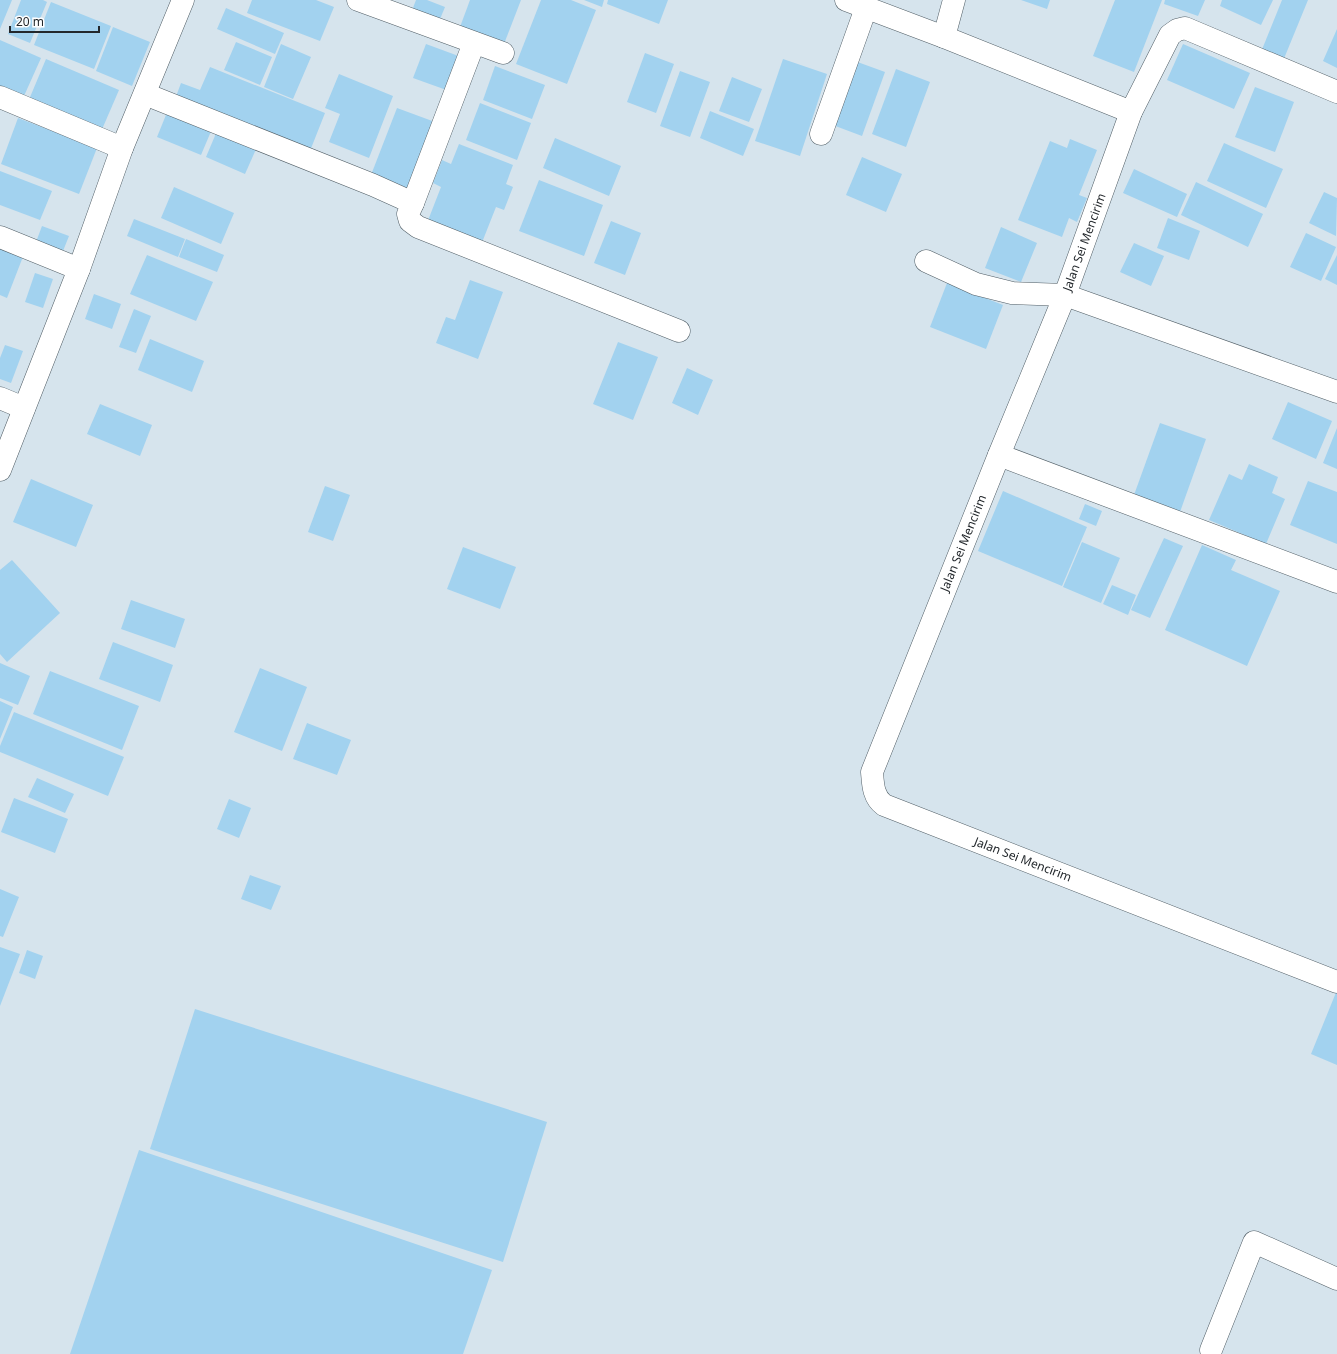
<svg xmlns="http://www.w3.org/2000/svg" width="1337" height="1354" font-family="'Noto Sans',sans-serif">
<rect width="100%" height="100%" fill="#d6e4ed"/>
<g fill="#a2d2ef">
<path d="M0 0H12L0 29Z"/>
<path d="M21 0H43L47 2 30 43 8 34Z"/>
<path d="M252 0H316L334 7 320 41 247 13Z"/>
<path d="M416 0H427L445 7 438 24 411 13Z"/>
<path d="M470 0H521L504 44 460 27Z"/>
<path d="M541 0H571L596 10 567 84 516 64Z"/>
<path d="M584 0H604L602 7Z"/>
<path d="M608 0H668L659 24 607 4Z"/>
<path d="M1021 0H1050L1047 9Z"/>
<path d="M1115 0H1162L1134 72 1093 56Z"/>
<path d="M1165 0H1205L1198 16 1164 4Z"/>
<path d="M1222 0H1273L1261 25 1220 6Z"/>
<path d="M1282 0H1308L1283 61 1261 52Z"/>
<path d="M51 2 111 26 94 69 34 45Z"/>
<path d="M226 8 284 33 275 54 217 29Z"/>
<path d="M113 27 150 42 132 86 96 71Z"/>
<path d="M1337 29V68L1323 61Z"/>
<path d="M0 40 41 58 24 96 0 86Z"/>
<path d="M236 42 272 57 260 85 224 70Z"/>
<path d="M281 44 311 57 293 99 264 87Z"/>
<path d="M426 44 464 58 452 92 413 78Z"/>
<path d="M1183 44 1250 73 1234 109 1167 80Z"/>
<path d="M645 53 674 64 656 113 627 102Z"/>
<path d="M46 59 119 90 100 134 28 102Z"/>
<path d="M783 59 827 74 800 156 755 141Z"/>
<path d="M852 60 885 72 862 136 830 124Z"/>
<path d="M495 66 545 85 532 119 483 100Z"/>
<path d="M210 67 325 113 308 156 174 102 181 83 200 90Z"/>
<path d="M896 69 930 82 906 147 872 134Z"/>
<path d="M680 71 710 82 690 137 660 126Z"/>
<path d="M339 74 393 96 369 158 329 142 340 114 325 108Z"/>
<path d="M732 77 762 89 749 122 719 111Z"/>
<path d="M1255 87 1294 102 1275 152 1235 137Z"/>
<path d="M480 103 531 123 517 160 466 140Z"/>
<path d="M397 108 435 122 409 189 371 175Z"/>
<path d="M168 110 212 129 201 155 157 137Z"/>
<path d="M710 111 754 129 743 156 700 138Z"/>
<path d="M18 118 97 148 79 194 1 164Z"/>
<path d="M217 131 257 147 245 174 206 157Z"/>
<path d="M555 138 621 166 609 196 543 168Z"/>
<path d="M1070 139 1097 150 1079 195 1087 198 1077 222 1069 218 1062 237 1018 220 1050 141 1067 148Z"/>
<path d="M1224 143 1283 169 1266 208 1207 181Z"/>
<path d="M459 144 513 165 506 184 513 187 504 210 496 207 481 245 427 223 441 187 433 183 442 160 451 164Z"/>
<path d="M862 157 902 174 886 212 846 195Z"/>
<path d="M1134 169 1187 194 1177 217 1123 193Z"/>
<path d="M0 171 52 191 40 220 0 205Z"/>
<path d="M539 180 603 205 584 256 519 231Z"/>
<path d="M1196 182 1263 214 1248 247 1181 215Z"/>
<path d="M174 187 234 213 221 244 161 218Z"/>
<path d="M1324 192 1337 198 1336 236 1309 223Z"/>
<path d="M1168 218 1200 231 1189 260 1157 248Z"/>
<path d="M134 219 185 239 178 257 127 236Z"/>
<path d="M611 221 641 233 625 275 594 263Z"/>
<path d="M42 226 69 236 63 251 36 242Z"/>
<path d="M1001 227 1037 243 1021 282 985 268Z"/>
<path d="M1306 233 1336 247 1321 281 1290 267Z"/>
<path d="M186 239 224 255 217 272 179 257Z"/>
<path d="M1134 243 1164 256 1151 286 1120 272Z"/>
<path d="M0 244 24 254 7 298 0 295Z"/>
<path d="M147 255 213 282 196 321 130 294Z"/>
<path d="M1337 255V285L1325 279Z"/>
<path d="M35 273 53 279 43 308 25 302Z"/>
<path d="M470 280 503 292 478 359 436 343 446 317 455 320Z"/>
<path d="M947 283 1003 305 986 349 930 327Z"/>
<path d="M94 294 121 304 112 329 85 319Z"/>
<path d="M134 309 151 316 136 353 119 347Z"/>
<path d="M150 339 204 361 192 392 138 370Z"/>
<path d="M618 342 658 357 633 420 593 404Z"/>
<path d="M5 345 23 351 11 383 0 379V358Z"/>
<path d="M687 368 713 380 698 415 672 403Z"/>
<path d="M1288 402 1332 421 1316 459 1272 439Z"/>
<path d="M100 404 152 425 140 456 87 434Z"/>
<path d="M1160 423 1206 439 1180 512 1134 495Z"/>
<path d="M1337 428V469L1323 463Z"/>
<path d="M1249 464 1278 477 1272 493 1285 499 1266 544 1209 520 1229 474 1242 480Z"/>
<path d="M31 479 93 505 76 547 13 522Z"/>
<path d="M1308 481 1337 492V544L1290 525Z"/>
<path d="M325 486 350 495 333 541 308 532Z"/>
<path d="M1003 491 1087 527 1062 586 978 551Z"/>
<path d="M1085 504 1102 511 1096 526 1079 519Z"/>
<path d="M1164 538 1183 546 1150 618 1131 610Z"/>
<path d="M1082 542 1120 558 1101 603 1063 587Z"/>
<path d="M1202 545 1236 560 1231 570 1280 591 1247 666 1165 630Z"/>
<path d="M463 547 516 567 500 609 447 589Z"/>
<path d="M12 560 60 613 7 662 0 654V570Z"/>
<path d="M1112 585 1136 595 1128 615 1103 604Z"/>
<path d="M131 600 185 619 175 648 121 629Z"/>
<path d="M113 642 173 665 160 702 99 679Z"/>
<path d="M0 663 30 676 18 705 0 698Z"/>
<path d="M260 668 307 687 282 751 234 732Z"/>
<path d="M50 671 139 706 122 750 33 714Z"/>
<path d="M0 701 13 707 0 739Z"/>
<path d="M14 712 124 757 108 796 0 752V746Z"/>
<path d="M307 723 351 740 337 775 293 759Z"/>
<path d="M37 778 74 794 65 813 28 797Z"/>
<path d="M14 798 68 819 55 853 1 832Z"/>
<path d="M229 799 251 808 239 838 217 829Z"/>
<path d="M250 875 281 886 271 910 241 899Z"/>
<path d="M0 889 19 897 3 937 0 936Z"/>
<path d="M0 947 20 954 0 1006Z"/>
<path d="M27 950 43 956 35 979 19 973Z"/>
<path d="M1337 990V1065L1311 1054Z"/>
<path d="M195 1009 547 1122 503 1262 150 1149Z"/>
<path d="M139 1150 492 1270 463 1354H70Z"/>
</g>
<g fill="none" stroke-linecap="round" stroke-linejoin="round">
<defs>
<g id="minor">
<path d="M358 0 503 53"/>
<path d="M846 0 944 37 1131 112"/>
<path d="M944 37 954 0"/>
<path d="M1337 92 1185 28 1177 30 1170 35 1131 112 1065 295 999 455 872 772C873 784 873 797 884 805L1337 982"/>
<path d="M145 94 373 185 413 203 408 214 410 221 418 227 679 331"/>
<path d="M0 97 122 148"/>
<path d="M821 134 866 8"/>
<path d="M413 203 474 43"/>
<path d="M0 237 79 269"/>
<path d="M926 261 976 284 1012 293 1065 295 1337 392"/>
<path d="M0 398 24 408"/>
<path d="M999 455 1337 582"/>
<path d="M0 470 79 269 122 148 183 0"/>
<path d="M1211 1350 1254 1242 1337 1279"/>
</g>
</defs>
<use href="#minor" stroke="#515e66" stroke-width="23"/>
<use href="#minor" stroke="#fff" stroke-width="22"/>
</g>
<g text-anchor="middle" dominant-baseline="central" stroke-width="4" stroke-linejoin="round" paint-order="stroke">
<g font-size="12" fill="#23282c" stroke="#fff">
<text transform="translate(1084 242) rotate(-70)">Jalan Sei Mencirim</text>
<text transform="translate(963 543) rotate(-68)">Jalan Sei Mencirim</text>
<text transform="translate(1023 859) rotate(21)">Jalan Sei Mencirim</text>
</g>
</g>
<path d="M10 26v6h89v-6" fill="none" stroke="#23282c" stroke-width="2"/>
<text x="16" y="26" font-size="12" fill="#23282c" stroke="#ffffff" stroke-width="3" paint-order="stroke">20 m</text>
</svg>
